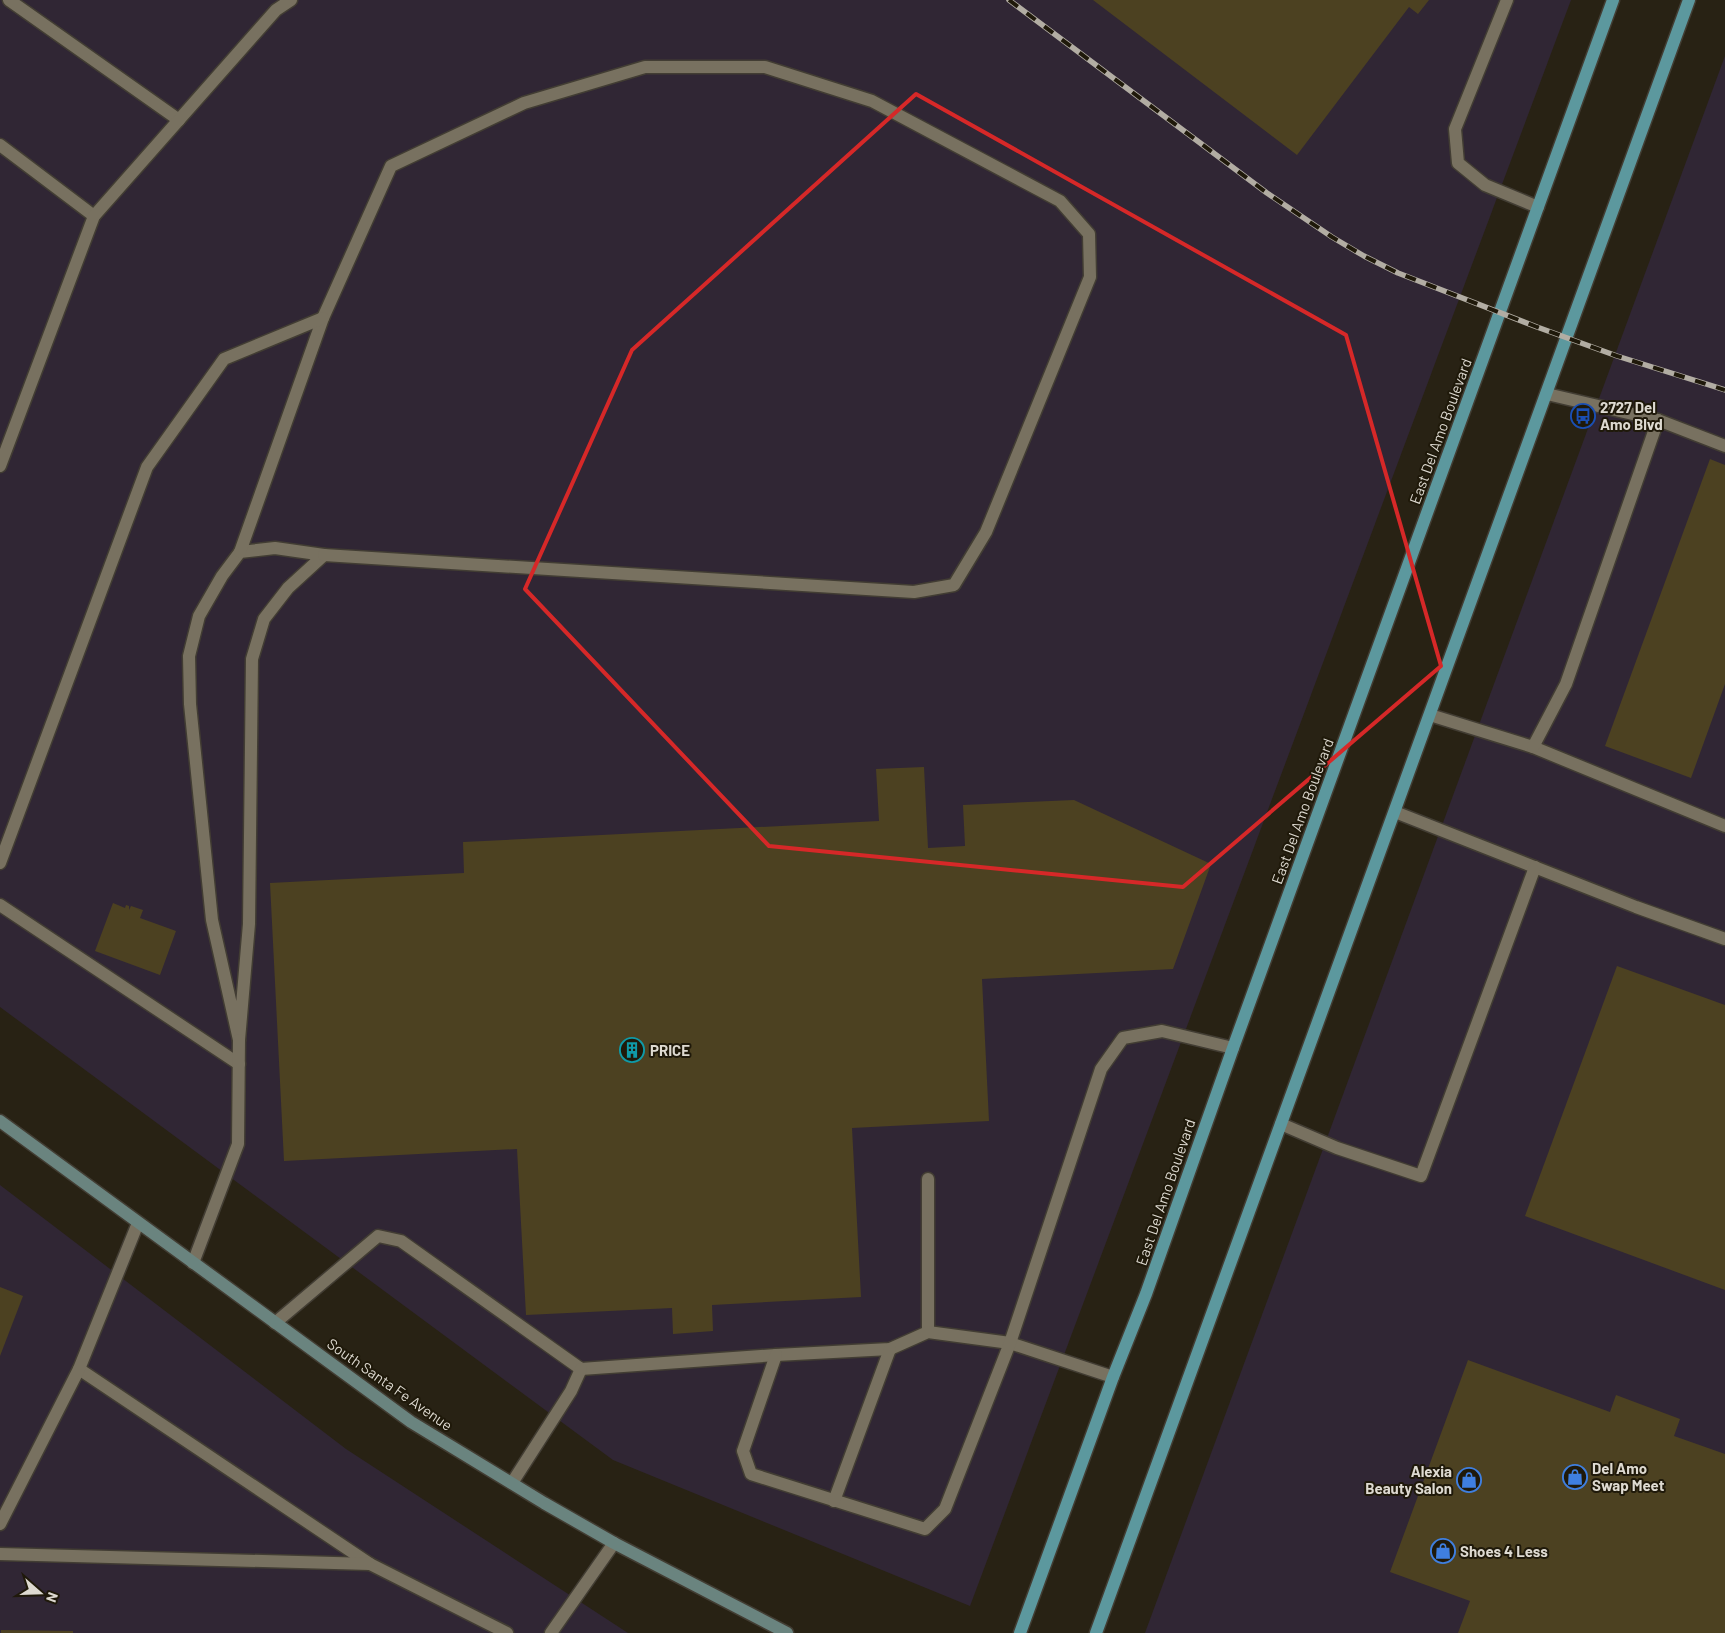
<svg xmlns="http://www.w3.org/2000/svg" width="1725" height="1633" font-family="Barlow,sans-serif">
<rect width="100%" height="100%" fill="#282214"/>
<g fill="#302634">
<path d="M0 0H1571L970 1606 613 1460 0 1007Z"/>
<path d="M1725 56V1633H1145Z"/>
<path d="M0 1185 346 1449 628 1633H0Z"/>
</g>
<g fill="#4c4121">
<path d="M1093 0H1429L1418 14 1409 7 1297 155Z"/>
<path d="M1710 459 1725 465V684L1691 778 1605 746Z"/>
<path d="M924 767 928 848 965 846 963 805 1074 800 1211 864 1173 969 982 979 989 1121 852 1128 861 1297 712 1305 713 1331 673 1334 672 1308 526 1315 517 1149 284 1161 270 883 464 873 463 842 879 821 876 769Z"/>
<path d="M113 903 125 908 126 905 129 906V910L131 906 143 910 140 918 176 931 160 975 95 951Z"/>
<path d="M1617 966 1725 1005V1290L1525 1216Z"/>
<path d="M0 1287 23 1296 0 1356Z"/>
<path d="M1468 1360 1610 1412 1616 1395 1680 1419 1674 1436 1725 1454V1633H1458L1470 1601 1390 1572Z"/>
<path d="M1 1630 73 1631V1633H1Z"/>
</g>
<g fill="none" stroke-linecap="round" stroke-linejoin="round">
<defs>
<g id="lane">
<path d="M9 0 179 120"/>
<path d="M1507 0 1455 129 1458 163 1485 185 1538 207"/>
<path d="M0 145 94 216"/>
<path d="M1547 394 1658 420 1725 446"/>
<path d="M0 466 94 216 276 10 291 0"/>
<path d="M275 548 324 555 288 588 264 619 252 659 249 924 239 1040 212 920 190 704 189 656 199 616 222 576 240 552Z"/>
<path d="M240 552 323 318 391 166 524 103 645 67H765L872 101 1060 201 1089 234 1090 277 986 532 954 585 914 592 324 555"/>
<path d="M1430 715 1533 747 1725 826"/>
<path d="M1533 747 1566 684 1658 420"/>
<path d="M1395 812 1636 907 1725 939"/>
<path d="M0 863 147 467 224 359 323 318"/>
<path d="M0 905 239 1064"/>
<path d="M1281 1124 1337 1148 1421 1176 1535 867"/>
<path d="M928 1179V1332"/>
<path d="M193 1263 238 1144 239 1040"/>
<path d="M275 1323 378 1236 401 1241 581 1369 776 1355 890 1349 928 1332 1010 1343 1113 1377"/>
<path d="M776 1355 743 1451 751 1474 925 1529 945 1509 1010 1343 1101 1069 1123 1038 1162 1031 1233 1048"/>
<path d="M79 1369 370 1564"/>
<path d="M512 1483 571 1391 581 1369"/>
<path d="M834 1501 890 1349"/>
<path d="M0 1524 79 1369 138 1223"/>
<path d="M0 1554 370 1564 507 1633"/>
<path d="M551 1633 614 1543"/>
</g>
<path id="secondary" d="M0 1121 411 1422 544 1503 614 1543 787 1633"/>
<g id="primary">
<path d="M1020 1633 1113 1377 1146 1294 1233 1048 1613 0"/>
<path d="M1096 1633 1689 0"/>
</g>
</defs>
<use href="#lane" stroke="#423d33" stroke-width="15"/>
<use href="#secondary" stroke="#423d33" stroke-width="15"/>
<use href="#primary" stroke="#423d33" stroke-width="15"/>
<use href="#lane" stroke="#787160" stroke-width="12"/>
<use href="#secondary" stroke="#6a847f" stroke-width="12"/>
<use href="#primary" stroke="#5c989e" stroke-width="12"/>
<defs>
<path id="rail" d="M1009 0 1267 193 1332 237 1364 256 1398 273 1537 327 1617 356 1725 390"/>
</defs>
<use href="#rail" stroke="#b2ada3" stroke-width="5.5"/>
<use href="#rail" stroke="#1f190a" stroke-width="4" stroke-dasharray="11" stroke-linecap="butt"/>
</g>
<path fill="none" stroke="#d62828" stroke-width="4" stroke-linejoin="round" d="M916 94 1346 335 1441 666 1183 887 769 846 525 589 632 350Z"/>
<defs>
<symbol id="bus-ring" viewBox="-11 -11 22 22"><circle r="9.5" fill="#1f190a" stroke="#1a4fb4" stroke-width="1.5"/><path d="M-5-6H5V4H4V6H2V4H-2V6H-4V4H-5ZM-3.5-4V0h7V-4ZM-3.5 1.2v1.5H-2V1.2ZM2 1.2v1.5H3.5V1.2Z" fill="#1a4fb4"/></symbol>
<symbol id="building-ring" viewBox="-11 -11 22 22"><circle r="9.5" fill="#1f190a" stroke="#0f9aa8" stroke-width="1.5"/><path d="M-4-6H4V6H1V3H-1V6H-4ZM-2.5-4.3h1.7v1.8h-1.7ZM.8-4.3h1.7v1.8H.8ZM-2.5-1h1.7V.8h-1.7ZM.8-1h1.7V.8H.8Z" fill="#0f9aa8"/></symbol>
<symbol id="shop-ring" viewBox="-11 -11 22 22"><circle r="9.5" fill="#1f190a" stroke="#3f7fe0" stroke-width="1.5"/><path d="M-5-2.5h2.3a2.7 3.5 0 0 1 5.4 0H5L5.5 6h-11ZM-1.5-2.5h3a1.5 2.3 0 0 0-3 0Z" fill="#3f7fe0"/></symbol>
</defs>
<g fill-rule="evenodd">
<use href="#bus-ring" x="1569" y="402" width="28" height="28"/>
<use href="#building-ring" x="618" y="1036" width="28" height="28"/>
<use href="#shop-ring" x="1561" y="1463" width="28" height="28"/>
<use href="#shop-ring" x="1455" y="1466" width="28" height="28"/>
<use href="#shop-ring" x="1429" y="1537" width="28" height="28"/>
</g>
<g text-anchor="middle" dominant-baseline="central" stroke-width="4" stroke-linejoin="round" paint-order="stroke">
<g font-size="15" font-weight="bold" fill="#dedad1" stroke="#1f190a" text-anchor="start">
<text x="1600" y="407">2727 Del<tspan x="1600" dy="17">Amo Blvd</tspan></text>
<text x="650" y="1050">PRICE</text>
<text x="1592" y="1468">Del Amo<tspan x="1592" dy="17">Swap Meet</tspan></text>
<text x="1452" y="1471" text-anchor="end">Alexia<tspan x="1452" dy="17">Beauty Salon</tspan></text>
<text x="1460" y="1551">Shoes 4 Less</text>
</g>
<g font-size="15" fill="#dedad1" stroke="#1f190a">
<text transform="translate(1440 431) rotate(-70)">East Del Amo Boulevard</text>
<text transform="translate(1302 811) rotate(-70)">East Del Amo Boulevard</text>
<text transform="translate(1165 1192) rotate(-71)">East Del Amo Boulevard</text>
<text transform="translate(390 1384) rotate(35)">South Santa Fe Avenue</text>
</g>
</g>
<g transform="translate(40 1593) rotate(110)" stroke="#1f190a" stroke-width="4" paint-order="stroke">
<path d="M0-4L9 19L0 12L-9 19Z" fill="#dedad1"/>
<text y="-8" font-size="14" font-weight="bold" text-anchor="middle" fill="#dedad1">N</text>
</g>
</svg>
